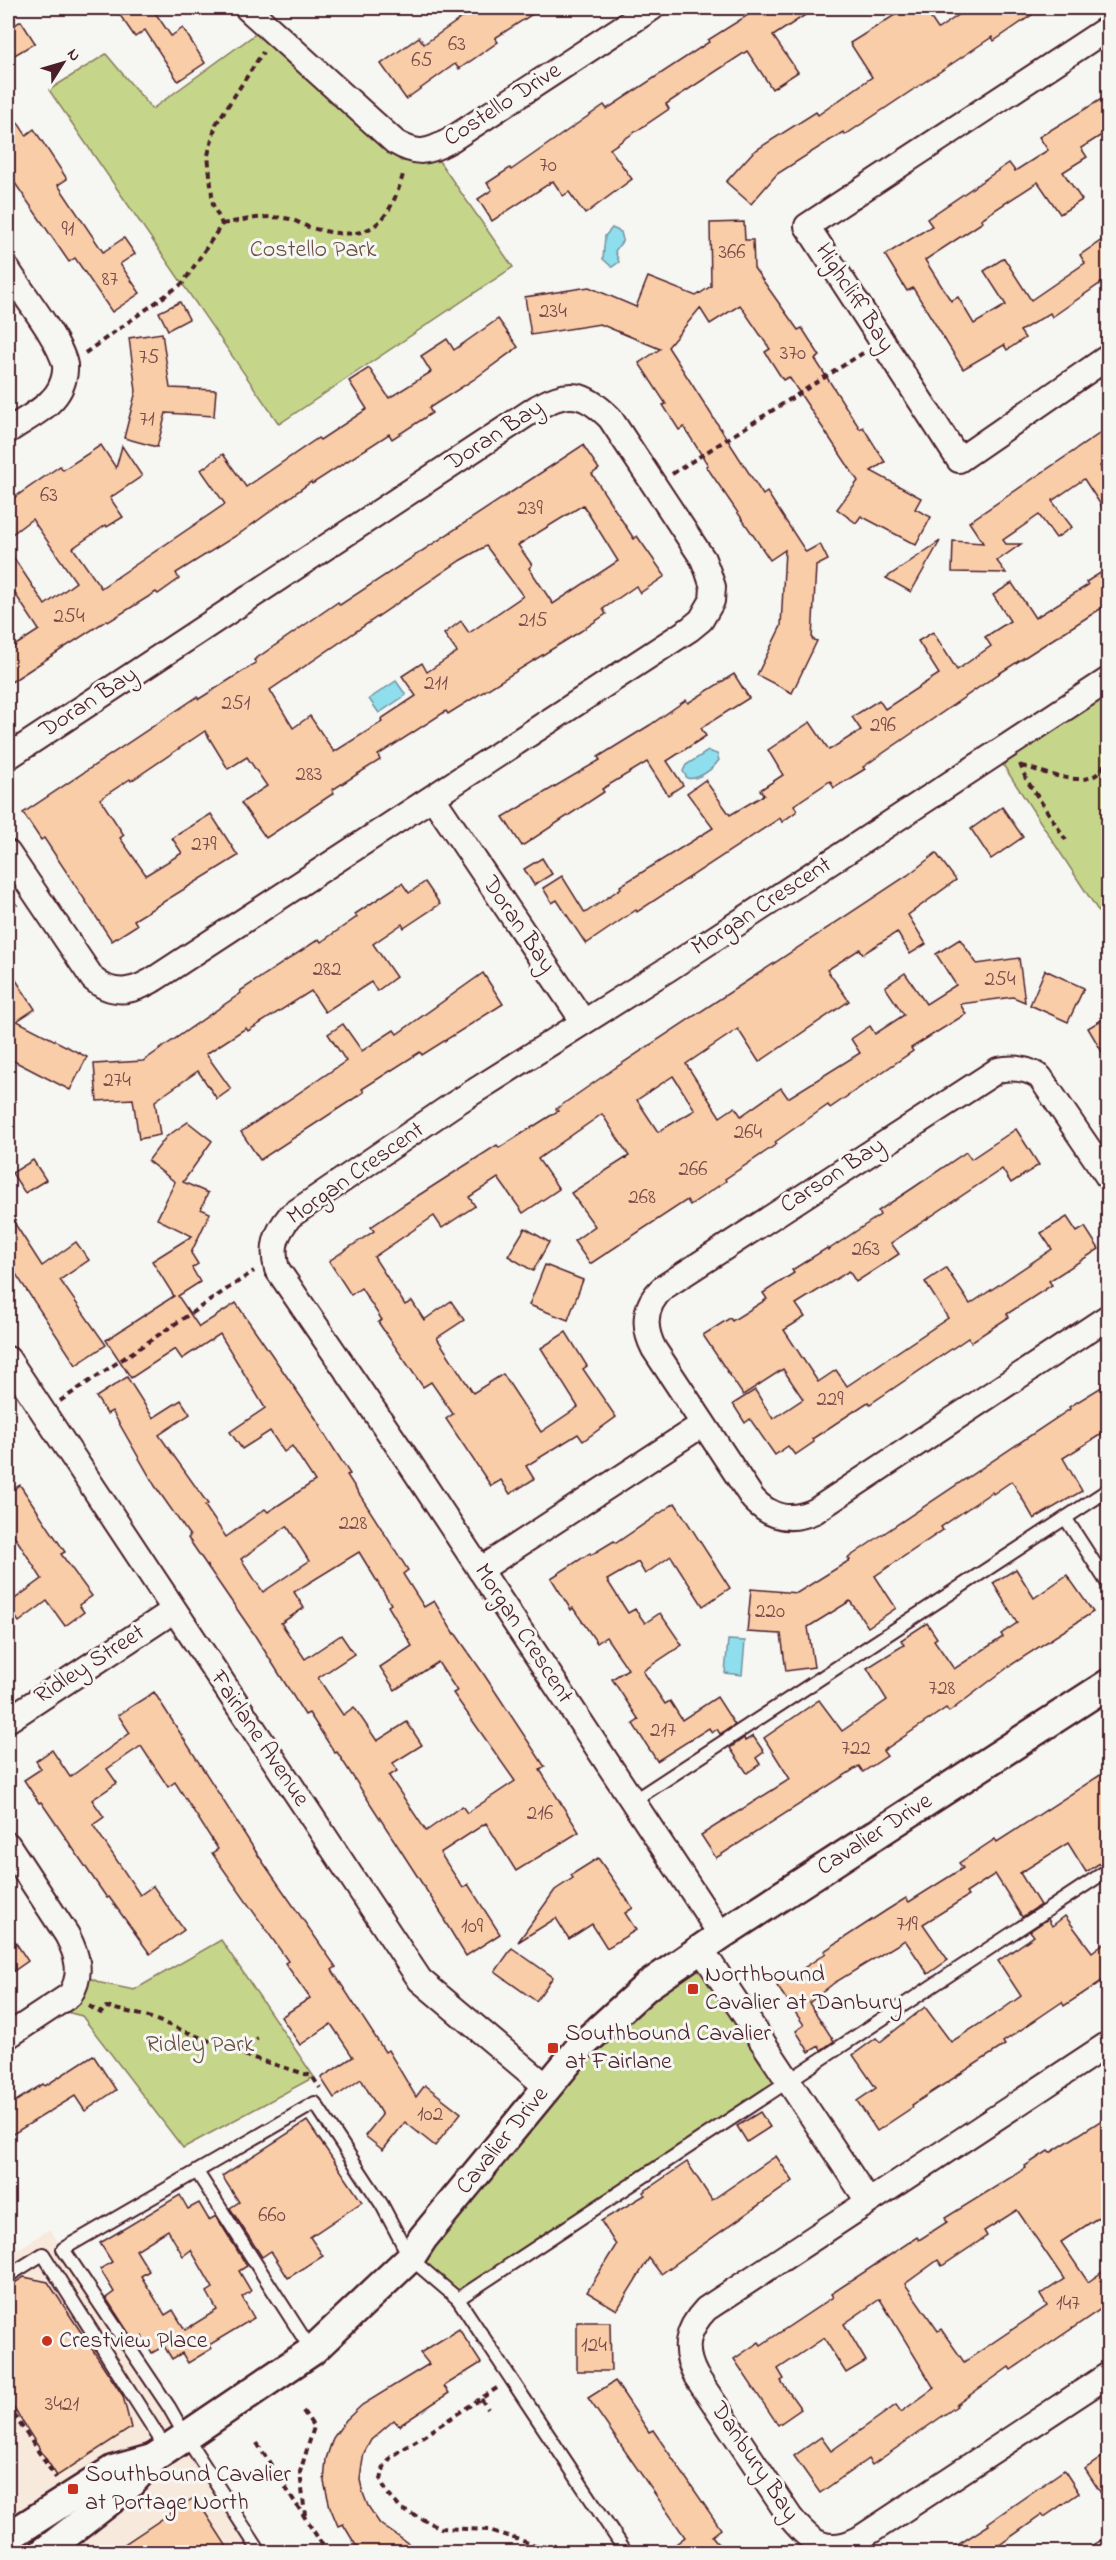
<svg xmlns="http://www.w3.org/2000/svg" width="1116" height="2560" font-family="'Indie Flower',sans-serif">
<rect width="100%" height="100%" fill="#f6f6f2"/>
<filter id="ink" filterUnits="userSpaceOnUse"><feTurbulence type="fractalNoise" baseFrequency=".0167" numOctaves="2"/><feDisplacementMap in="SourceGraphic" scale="12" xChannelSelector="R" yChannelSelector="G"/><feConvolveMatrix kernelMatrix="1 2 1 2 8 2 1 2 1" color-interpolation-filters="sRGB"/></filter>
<g filter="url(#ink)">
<path fill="#f7eadc" d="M49 2229 63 2249 260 2552H8V2256Z"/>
<g fill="#c5d68b" stroke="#887a5b" stroke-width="1.5">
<path d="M257 33 401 161H439L513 267 279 424 49 90 106 54 152 109Z"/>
<path d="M1108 680V926L996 754Z"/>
<path d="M221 1940 314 2077 183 2148 82 2016 51 2008 79 1973 101 1983 134 1990Z"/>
<path d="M701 1949 788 2079 458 2299 410 2258 547 2087Z"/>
</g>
<g fill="#8fdeed" stroke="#73929f" stroke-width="1.5">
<path d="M612 228 621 232 623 240 615 251 619 262 612 267 603 259 605 236Z"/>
<path d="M396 681 406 695 379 713 369 699Z"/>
<path d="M708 751 717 754 719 760C713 769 697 781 687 778L683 771 686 765Z"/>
<path d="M728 1640 745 1641 742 1675 725 1673Z"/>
</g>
<g fill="#f9cda8" stroke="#4a1f2b" stroke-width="1.5" fill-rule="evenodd">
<path d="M115 8H152L171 36 183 28 205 63 178 81 145 30 135 37Z"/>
<path d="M476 8H542L495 38 498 42 459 69 455 64 406 99 381 64 419 37 424 44Z"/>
<path d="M759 8H816L773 36 798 72 772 89 747 51 666 104 669 109 610 149 632 179 585 214 569 192 563 196 553 181 492 221 478 199 492 190 487 183 510 168 511 170 604 105 607 109 709 42 708 40Z"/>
<path d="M906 8H924L938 29 969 8H1042L994 41 992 37 845 135 843 132 777 174 751 204 726 182 753 152 816 112 818 115 872 77 850 43Z"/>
<path d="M21 21 35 43 13 56 8 47V29Z"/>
<path d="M1108 95V131L1081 148 1087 157 1063 172 1082 200 1060 214 1038 182 981 219 983 222 925 260 951 301 958 297 974 324 1006 305 984 271 1004 258 1031 300 1085 263 1080 255 1108 236V278L1052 317 1050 313 1020 331 1025 338 1007 350 1004 345 963 369 913 288 907 291 885 255 932 226 927 219 1009 163 1015 171 1048 150 1039 137Z"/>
<path d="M8 108 26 135 34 129 67 179 58 185 103 252 124 238 135 254 120 264 140 293 112 312 75 258 69 262 8 173Z"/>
<path d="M744 222 745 240H753L754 268 798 330 802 328 820 356 815 359 860 429 863 427 885 462 871 471 921 498 915 509 931 517 916 545 861 516 856 523 837 509 858 481 789 377 783 380 765 352 770 349 740 305 710 324 700 308 668 347 763 495 767 492 806 552 820 544 828 560 816 566 812 639 817 641 792 693 757 675 781 626 785 550 770 560 706 466 708 465 684 427 679 430 663 405 666 404 639 363 660 349 600 324 531 335 525 297 589 287 636 307 648 277 696 296 711 286 710 223Z"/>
<path d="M180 302 189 319 168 330 159 312Z"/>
<path d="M498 319 518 347 473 380 429 408 432 413 392 439 389 434 312 484 311 482 242 532 176 573 179 579 158 594 156 592 108 622 107 620 8 684V650L39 630 8 583V549L45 605 76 582 32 519 8 537V502L60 466 63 470 101 445 116 468 122 446 142 476 110 498 123 517 107 527 106 525 73 548 101 588 225 504 201 470 223 454 246 487 318 438 320 440 367 409 349 381 369 368 389 398 431 372 421 356 447 339 454 350Z"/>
<path d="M162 333 170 388 216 390 214 416 166 413 157 447 124 438 136 391 129 338Z"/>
<path d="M1108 428V460L1100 466 1108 479V516L1084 479 1052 501 1072 527 1056 538 1039 515 1003 540 1006 544H1021L997 561 1006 573 952 572 953 541 983 543 969 522Z"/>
<path d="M583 445 599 469 592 474 634 539 637 536 665 576 640 593 636 586 603 609 606 614 581 631 448 714 446 711 378 755 380 760 332 790 334 793 266 838 241 803 267 786 247 757 228 769 205 731 131 781 130 779 100 799 124 835 120 838 146 875 182 853 172 838 211 814 238 856 134 920 137 925 112 941 44 838 41 840 23 813 197 697 199 699 256 663 254 660 338 602 340 605ZM583 505 618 561 553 604 529 568 532 565 518 545ZM486 546 523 596 469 633 461 621 444 634 457 652 427 672 422 663 402 676 416 696 381 719 382 722 334 752 310 716 293 728 270 690 461 560Z"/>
<path d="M940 541 911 592 886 578Z"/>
<path d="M1108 568V604L1000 673 863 767 865 769 834 788 830 781 794 805 797 811 782 822 780 818 637 912 636 910 586 944 557 900 552 903 543 888 562 876 585 913 621 888 620 886 713 828 687 793 705 780 730 815 764 795 760 790 783 775 768 750 810 722 829 750 861 730 852 717 879 700 885 709 939 674 918 641 933 632 957 670 991 646 985 637 1010 621 993 595 1012 583 1035 618 1088 585 1086 582Z"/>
<path d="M734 674 749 698 701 728 706 736 667 761 683 785 668 795 647 762 602 789 604 792 522 846 503 817 600 760 598 757 650 725 686 700 688 703Z"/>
<path d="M1002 807 1023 837 991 859 971 829Z"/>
<path d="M936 853 956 880 908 915 926 944 910 954 897 932 863 954 860 949 827 970 849 1001 759 1062 738 1029 686 1064 720 1117 735 1107 741 1116 781 1088 788 1098 860 1053 851 1039 870 1026 875 1034 904 1015 885 987 905 973 926 1004 956 985 936 954 960 939 977 964 1019 958 1025 1002 1013 997 960 1004 966 1014 911 1048 913 1051 830 1108 828 1105 775 1142 777 1144 725 1179 726 1181 690 1205 687 1200 590 1264 574 1241 595 1226 571 1193 629 1156 602 1114 538 1159 559 1189 523 1213 498 1178 469 1197 475 1206 442 1228 434 1216 374 1257 405 1305 412 1301 424 1320 451 1301 464 1320 437 1338 473 1393 503 1374 541 1432 578 1407 541 1348 566 1332 587 1366 583 1369 616 1417 583 1441 578 1434 526 1466 534 1479 510 1494 501 1480 491 1486 446 1419 453 1414 431 1382 423 1387 378 1322 382 1320 361 1288 351 1295 329 1261 374 1231 371 1227 405 1204 497 1145 499 1148 558 1111 556 1109 615 1068 908 875ZM673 1076 695 1110 658 1132 637 1100Z"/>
<path d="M542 858 552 874 534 885 524 869Z"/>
<path d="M425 882 440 904 404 928 402 924 373 944 396 977 377 991 371 982 325 1012 311 991 248 1031 246 1028 206 1054 231 1089 217 1099 198 1071 155 1101 160 1135 139 1139 133 1099 97 1101 94 1064 143 1061 241 993 240 991 319 939 321 942 357 917 355 914 402 883 409 893Z"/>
<path d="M8 968 35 1009 17 1021 87 1057 70 1090 8 1058Z"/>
<path d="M1045 970 1084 988 1068 1022 1030 1005Z"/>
<path d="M483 973 503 1004 422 1055 420 1052 362 1089 364 1092 260 1160 241 1132 346 1061 328 1034 343 1024 362 1051 394 1030 397 1034Z"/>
<path d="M1108 1016V1062L1088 1028Z"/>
<path d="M188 1122 212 1141 183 1182 208 1193 201 1209 210 1213 191 1253 198 1264 192 1268 200 1282 178 1296 199 1327 236 1303 321 1426 320 1427 350 1474 347 1475 408 1570 403 1574 424 1607 434 1601 454 1634 455 1633 483 1673 545 1767 540 1770 579 1832 516 1871 486 1823 440 1853 463 1888 468 1884 500 1934 466 1956 444 1920 445 1919 337 1752 335 1753 309 1713 305 1715 254 1634 188 1538 190 1536 155 1486 112 1411 107 1414 96 1397 127 1377 153 1418 181 1400 190 1414 159 1435 208 1504 205 1506 226 1537 265 1509 268 1512 315 1481 292 1446 284 1452 270 1431 242 1449 230 1432 265 1408 220 1334 182 1359 175 1349 131 1378 106 1340 174 1296 152 1261 192 1236 157 1219 175 1182 148 1161 166 1137ZM287 1526 309 1561 263 1592 241 1559ZM359 1552 391 1604 388 1606 412 1646 380 1667 395 1690 438 1662 457 1691 453 1693 515 1781 467 1813 462 1806 426 1831 389 1776 397 1771 393 1763 422 1745 407 1722 377 1741 354 1707 343 1715 318 1678 354 1654 341 1635 305 1659 281 1623 304 1608 294 1592Z"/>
<path d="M1016 1129 1039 1165 1011 1183 1002 1169 891 1243 899 1254 856 1282 849 1271 796 1304 805 1317 784 1330 818 1382 836 1370 847 1386 948 1318 925 1282 946 1268 970 1304 1052 1249 1041 1233 1067 1217 1077 1232 1085 1227 1099 1249 1049 1281 1052 1285 1007 1314 1009 1317 971 1342 968 1338 870 1404 868 1402 812 1439 814 1442 795 1455 788 1446 775 1455 750 1419 745 1423 733 1404 755 1390 773 1419 803 1399 783 1369 743 1395 703 1335 730 1318 732 1321 767 1299 763 1293 794 1273 792 1270 827 1248 828 1250 880 1215 878 1211 913 1188 966 1152 971 1159Z"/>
<path d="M33 1160 46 1180 25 1193 12 1173Z"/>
<path d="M8 1213 42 1266 76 1242 89 1260 60 1280 106 1345 76 1365 8 1262Z"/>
<path d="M525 1228 549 1242 533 1271 508 1256Z"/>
<path d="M545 1265 583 1280 568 1320 529 1305Z"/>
<path d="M1108 1383V1430L1063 1458 1082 1491 1034 1519 1012 1481 993 1494 992 1492 941 1527 943 1530 875 1576 896 1608 868 1627 850 1601 808 1627 814 1667 786 1671 781 1634 747 1632 751 1589 797 1593 850 1560 848 1558 883 1534 1070 1409 1069 1407Z"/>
<path d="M20 1485 65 1552 61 1554 92 1596 79 1605 84 1612 65 1626 47 1601 19 1622 8 1606V1604L42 1579 8 1526V1493Z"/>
<path d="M675 1503 730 1588 703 1606 671 1556 645 1574 638 1562 607 1580 628 1613 635 1609 645 1623 660 1613 682 1645 643 1671 665 1704 670 1701 682 1720 717 1697 735 1725 720 1734 717 1729 712 1733 709 1728 657 1761 633 1724 639 1720 612 1679 628 1669 606 1637 597 1643 573 1608 571 1610 551 1578 590 1553 591 1555 614 1541 616 1543Z"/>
<path d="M1016 1569 1034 1598 1067 1575 1093 1612 1011 1665 949 1712 946 1708 883 1751 887 1756 863 1772 859 1766 716 1858 701 1835 790 1779 764 1738 819 1700 842 1731 887 1700 867 1668 904 1645 901 1640 927 1623 937 1638 934 1640 954 1669 1003 1637 1001 1634 1017 1623 993 1583Z"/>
<path d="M154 1692 258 1855 336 1967 332 1970 385 2052 388 2050 416 2097 425 2085 461 2113 435 2146 405 2122 383 2150 365 2136 382 2115 361 2079 334 2098 321 2078 353 2057 331 2024 300 2045 281 2017 310 1998 285 1963 288 1961 212 1853 218 1849 175 1782 168 1787 141 1746 107 1769 117 1783 92 1800 104 1817 93 1825 140 1895 153 1886 184 1930 150 1954 109 1897 107 1898 41 1802 39 1803 24 1780 41 1769 36 1761 52 1750 70 1777 130 1733 118 1715Z"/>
<path d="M753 1736 764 1752 756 1758 760 1764 747 1773 730 1748 744 1738 745 1741Z"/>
<path d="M1108 1770V1858L1086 1872 1068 1843 1020 1873 1040 1905 1022 1917 995 1874 966 1893 968 1896 923 1924 948 1960 928 1974 905 1940 834 1983 809 2003 834 2041 821 2050 819 2046 809 2052 796 2031 804 2025 777 1986 826 1953 824 1951 887 1910 906 1898 909 1902 963 1868 959 1863 995 1839 997 1842Z"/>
<path d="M598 1858 633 1908 625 1913 636 1930 607 1948 592 1924 569 1939 556 1918 518 1942 555 1890 573 1878 571 1875Z"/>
<path d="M1065 1916 1092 1952 1108 1940V1977L1064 2006 1062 2002 1003 2042 1005 2045 912 2105 913 2107 877 2131 857 2101 876 2088 853 2055 876 2038 880 2042 925 2007 951 2042 1000 2011 1021 1996 998 1961 1034 1936 1030 1931 1048 1919 1052 1926Z"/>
<path d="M8 1931 28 1961 8 1975Z"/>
<path d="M512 1948 553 1977 536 2001 495 1972Z"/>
<path d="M93 2055 116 2090 85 2111 75 2096 8 2137V2106L43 2084 45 2086Z"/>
<path d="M760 2112 770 2127 747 2142 737 2126Z"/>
<path d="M1108 2116V2211L1061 2242 1088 2282 1108 2268V2304L1011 2370 1009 2367 956 2405 957 2406 872 2465 868 2459 820 2493 794 2456 821 2437 831 2451 896 2405 901 2412 934 2388 880 2299 844 2324 866 2361 846 2373 824 2338 778 2369 784 2379 781 2381 801 2409 778 2425 734 2359 759 2342 761 2345 833 2297 831 2294 917 2237 919 2240 947 2222 945 2218 1026 2168 1025 2166 1048 2151 1050 2153ZM1017 2210 1064 2279 1040 2295 1047 2306 964 2362 941 2329 938 2331 905 2284 938 2260 942 2266 987 2236 984 2231Z"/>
<path d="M307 2121 362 2202 310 2237 323 2256 288 2278 271 2251 262 2257 230 2208 239 2202 222 2176Z"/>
<path d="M776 2156 793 2181 661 2274 649 2258 617 2310 587 2292 616 2245 601 2221 645 2195 643 2192 687 2162 712 2200Z"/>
<path d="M180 2195 188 2209 199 2203 209 2220 216 2216 247 2266 239 2271 251 2291 242 2297 254 2318 209 2345 211 2349 188 2363 182 2353 172 2359 164 2346 152 2353 142 2336 134 2341 106 2298 114 2292 100 2269 112 2262 100 2243ZM168 2230 183 2256 191 2250 213 2288 207 2292 217 2310 185 2330 173 2310 165 2315 141 2276 149 2271 136 2250Z"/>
<path d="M24 2277 48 2282 123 2396 131 2428 57 2476 11 2404 8 2403V2287Z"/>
<path d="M577 2322H610L611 2371H577Z"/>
<path d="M459 2329 481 2363 444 2386 449 2393 399 2426 394 2420 371 2440 364 2453 362 2465 360 2480 363 2493 368 2506 380 2524 422 2553H364L355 2544 343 2524 338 2526 330 2507 324 2482 326 2459 333 2438 346 2420 362 2405 429 2364 420 2353Z"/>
<path d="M615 2381 649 2432 653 2430 721 2529 712 2536 726 2553H664L685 2537 588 2398Z"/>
<path d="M1108 2453V2504L1085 2469Z"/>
<path d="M1064 2470 1079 2493 1044 2517 1042 2515 988 2553H945L989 2525 988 2523Z"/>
<path d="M195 2497 231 2553H111Z"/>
</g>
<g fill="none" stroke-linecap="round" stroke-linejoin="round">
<defs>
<g id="service">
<path d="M1066 1519 1108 1584"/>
<path d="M633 1801 1108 1490"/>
<path d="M197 2172 312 2351"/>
<path d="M8 2276 43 2254 167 2450"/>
<path d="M458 2299 626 2552"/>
<path d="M260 2552 186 2437 169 2407 63 2249 315 2103 382 2205 410 2258 458 2299 1108 1870"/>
<path d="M1095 2552 1108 2544"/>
</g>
<g id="minor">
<path d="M247 8 395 142C417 155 427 153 449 141L652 8"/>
<path d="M1108 28 807 226 959 460 1108 357"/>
<path d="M8 270C22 293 60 340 65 365 66 375 62 387 56 395 44 411 23 420 8 431"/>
<path d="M8 757 538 407C569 389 585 393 610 418L703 559 708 572 713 587 712 601 701 620 690 629 159 976C137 991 115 998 93 979L8 853"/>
<path d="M433 798 583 1021"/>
<path d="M1108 1177 1040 1077C1027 1068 1013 1067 998 1070L664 1287C644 1304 642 1326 654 1349L753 1499C771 1518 791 1522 815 1511L1108 1317"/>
<path d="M8 1359 420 1980 547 2087"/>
<path d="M480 1570 703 1424"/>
<path d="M8 1720 173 1611"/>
<path d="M8 1845 67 1935C78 1956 83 1975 70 1995L8 2036"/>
<path d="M721 1935 407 1459 277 1269C271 1247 276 1233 290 1216L451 1106 668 969 1108 680"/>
<path d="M701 1949 868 2201"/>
<path d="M1108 2044 706 2309C686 2330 682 2350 696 2376L790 2517C811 2543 827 2555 859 2539L1108 2375"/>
</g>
<g id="tertiary">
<path d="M8 2537 113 2470 152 2459"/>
<path d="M44 2552 125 2489 154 2458 312 2351 410 2258 423 2238 582 2045 647 1986 721 1935 1108 1684"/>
</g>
</defs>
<use href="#service" stroke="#4a1f2b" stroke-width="16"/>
<use href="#minor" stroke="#4a1f2b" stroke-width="28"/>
<use href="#tertiary" stroke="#4a1f2b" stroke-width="33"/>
<g stroke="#4a1f2b" stroke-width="4" stroke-dasharray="6 4.5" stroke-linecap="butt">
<path d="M222 224C244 220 267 214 290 219 297 221 304 226 312 228 369 244 389 226 404 171"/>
<path d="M85 353 183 283 222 224 213 205 208 155 216 124 263 52"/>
<path d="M672 474 863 353"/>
<path d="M1020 764 1026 779 1066 840"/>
<path d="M1022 766C1042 771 1088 791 1102 769 1105 764 1104 757 1108 752"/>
<path d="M8 911 17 904"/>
<path d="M60 1401 254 1271"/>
<path d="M89 2006 101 2013 106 2007 146 2016 250 2057 312 2076 320 2088"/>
<path d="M239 2052 258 2038"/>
<path d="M497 2388 391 2457 384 2467 381 2480 387 2493 401 2509 441 2528 489 2530 556 2552"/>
<path d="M481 2399 488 2409"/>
<path d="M8 2406 56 2478"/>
<path d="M303 2411 314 2427 300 2472 305 2515"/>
<path d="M257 2443 327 2552"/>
</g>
<use href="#service" stroke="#f6f6f2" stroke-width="12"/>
<use href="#minor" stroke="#f6f6f2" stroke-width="24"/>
<use href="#tertiary" stroke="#f6f6f2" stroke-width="28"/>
</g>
</g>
<g fill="#c8321e" stroke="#f6f6f2" stroke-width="2">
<rect x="687" y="1983" width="12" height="12" rx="3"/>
<rect x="547" y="2042" width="12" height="12" rx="3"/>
<circle cx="47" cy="2341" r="6"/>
<rect x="67" y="2483" width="12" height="12" rx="3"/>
</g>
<g text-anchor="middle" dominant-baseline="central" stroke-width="6" stroke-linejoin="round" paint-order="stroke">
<g font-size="21" fill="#764a4a">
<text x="457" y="45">63</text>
<text x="422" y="61">65</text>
<text x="548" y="166">70</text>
<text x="68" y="230">91</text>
<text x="732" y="253">366</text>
<text x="110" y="280">87</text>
<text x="553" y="312">234</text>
<text x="793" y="354">370</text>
<text x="149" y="358">75</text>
<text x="147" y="420">71</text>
<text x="49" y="496">63</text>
<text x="530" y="509">239</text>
<text x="69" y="617">254</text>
<text x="533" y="621">215</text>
<text x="436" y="684">211</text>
<text x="236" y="704">251</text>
<text x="883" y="726">296</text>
<text x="309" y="775">283</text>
<text x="204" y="845">279</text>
<text x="327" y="970">282</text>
<text x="1000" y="980">254</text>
<text x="117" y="1081">274</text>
<text x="748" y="1133">264</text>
<text x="693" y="1170">266</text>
<text x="642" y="1198">268</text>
<text x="866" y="1250">263</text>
<text x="830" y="1400">229</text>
<text x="353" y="1524">228</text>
<text x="770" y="1612">220</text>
<text x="942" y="1689">728</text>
<text x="663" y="1731">217</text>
<text x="856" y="1749">722</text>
<text x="540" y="1814">216</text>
<text x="907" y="1925">719</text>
<text x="472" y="1927">109</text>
<text x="430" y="2115">102</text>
<text x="272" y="2216">660</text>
<text x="1068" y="2304">147</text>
<text x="594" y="2346">124</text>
<text x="62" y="2405">3421</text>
</g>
<g font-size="24" fill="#4a1f2b" stroke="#f6f6f2">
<text transform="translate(503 105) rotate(-33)">Costello Drive</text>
<text transform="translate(854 298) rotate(57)">Highcliff Bay</text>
<text transform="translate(495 436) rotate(-33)">Doran Bay</text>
<text transform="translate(89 703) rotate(-33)">Doran Bay</text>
<text transform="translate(762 907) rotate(-33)">Morgan Crescent</text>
<text transform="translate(518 925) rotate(56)">Doran Bay</text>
<text transform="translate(356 1174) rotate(-35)">Morgan Crescent</text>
<text transform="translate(833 1176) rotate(-33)">Carson Bay</text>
<text transform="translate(523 1634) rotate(57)">Morgan Crescent</text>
<text transform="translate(90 1665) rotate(-33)">Ridley Street</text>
<text transform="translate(259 1739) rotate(56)">Fairlane Avenue</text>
<text transform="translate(875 1835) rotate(-33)">Cavalier Drive</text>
<text transform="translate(503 2141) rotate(-51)">Cavalier Drive</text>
<text transform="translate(754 2462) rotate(56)">Danbury Bay</text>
</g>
<g font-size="24" fill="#694d43" stroke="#f6f6f2">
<text x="313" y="250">Costello Park</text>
<text x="200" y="2045">Ridley Park</text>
</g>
<g font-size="24" fill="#4a1f2b" stroke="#f6f6f2" text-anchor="start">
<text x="705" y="1975">Northbound<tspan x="705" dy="28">Cavalier at Danbury</tspan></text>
<text x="565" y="2034">Southbound Cavalier<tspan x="565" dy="28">at Fairlane</tspan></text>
<text x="59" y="2341">Crestview Place</text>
<text x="85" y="2475">Southbound Cavalier<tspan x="85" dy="28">at Portage North</tspan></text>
</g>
</g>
<rect width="1116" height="2560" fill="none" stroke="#f6f6f2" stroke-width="30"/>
<rect x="15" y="15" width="1086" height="2530" fill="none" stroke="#4a1f2b" stroke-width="2" filter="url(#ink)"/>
<g transform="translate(63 63) rotate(53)" stroke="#f6f6f2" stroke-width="4.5" paint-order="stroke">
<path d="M0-4.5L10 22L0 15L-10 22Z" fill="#4a1f2b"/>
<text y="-9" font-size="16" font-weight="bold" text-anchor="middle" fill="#4a1f2b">N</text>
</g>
</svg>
